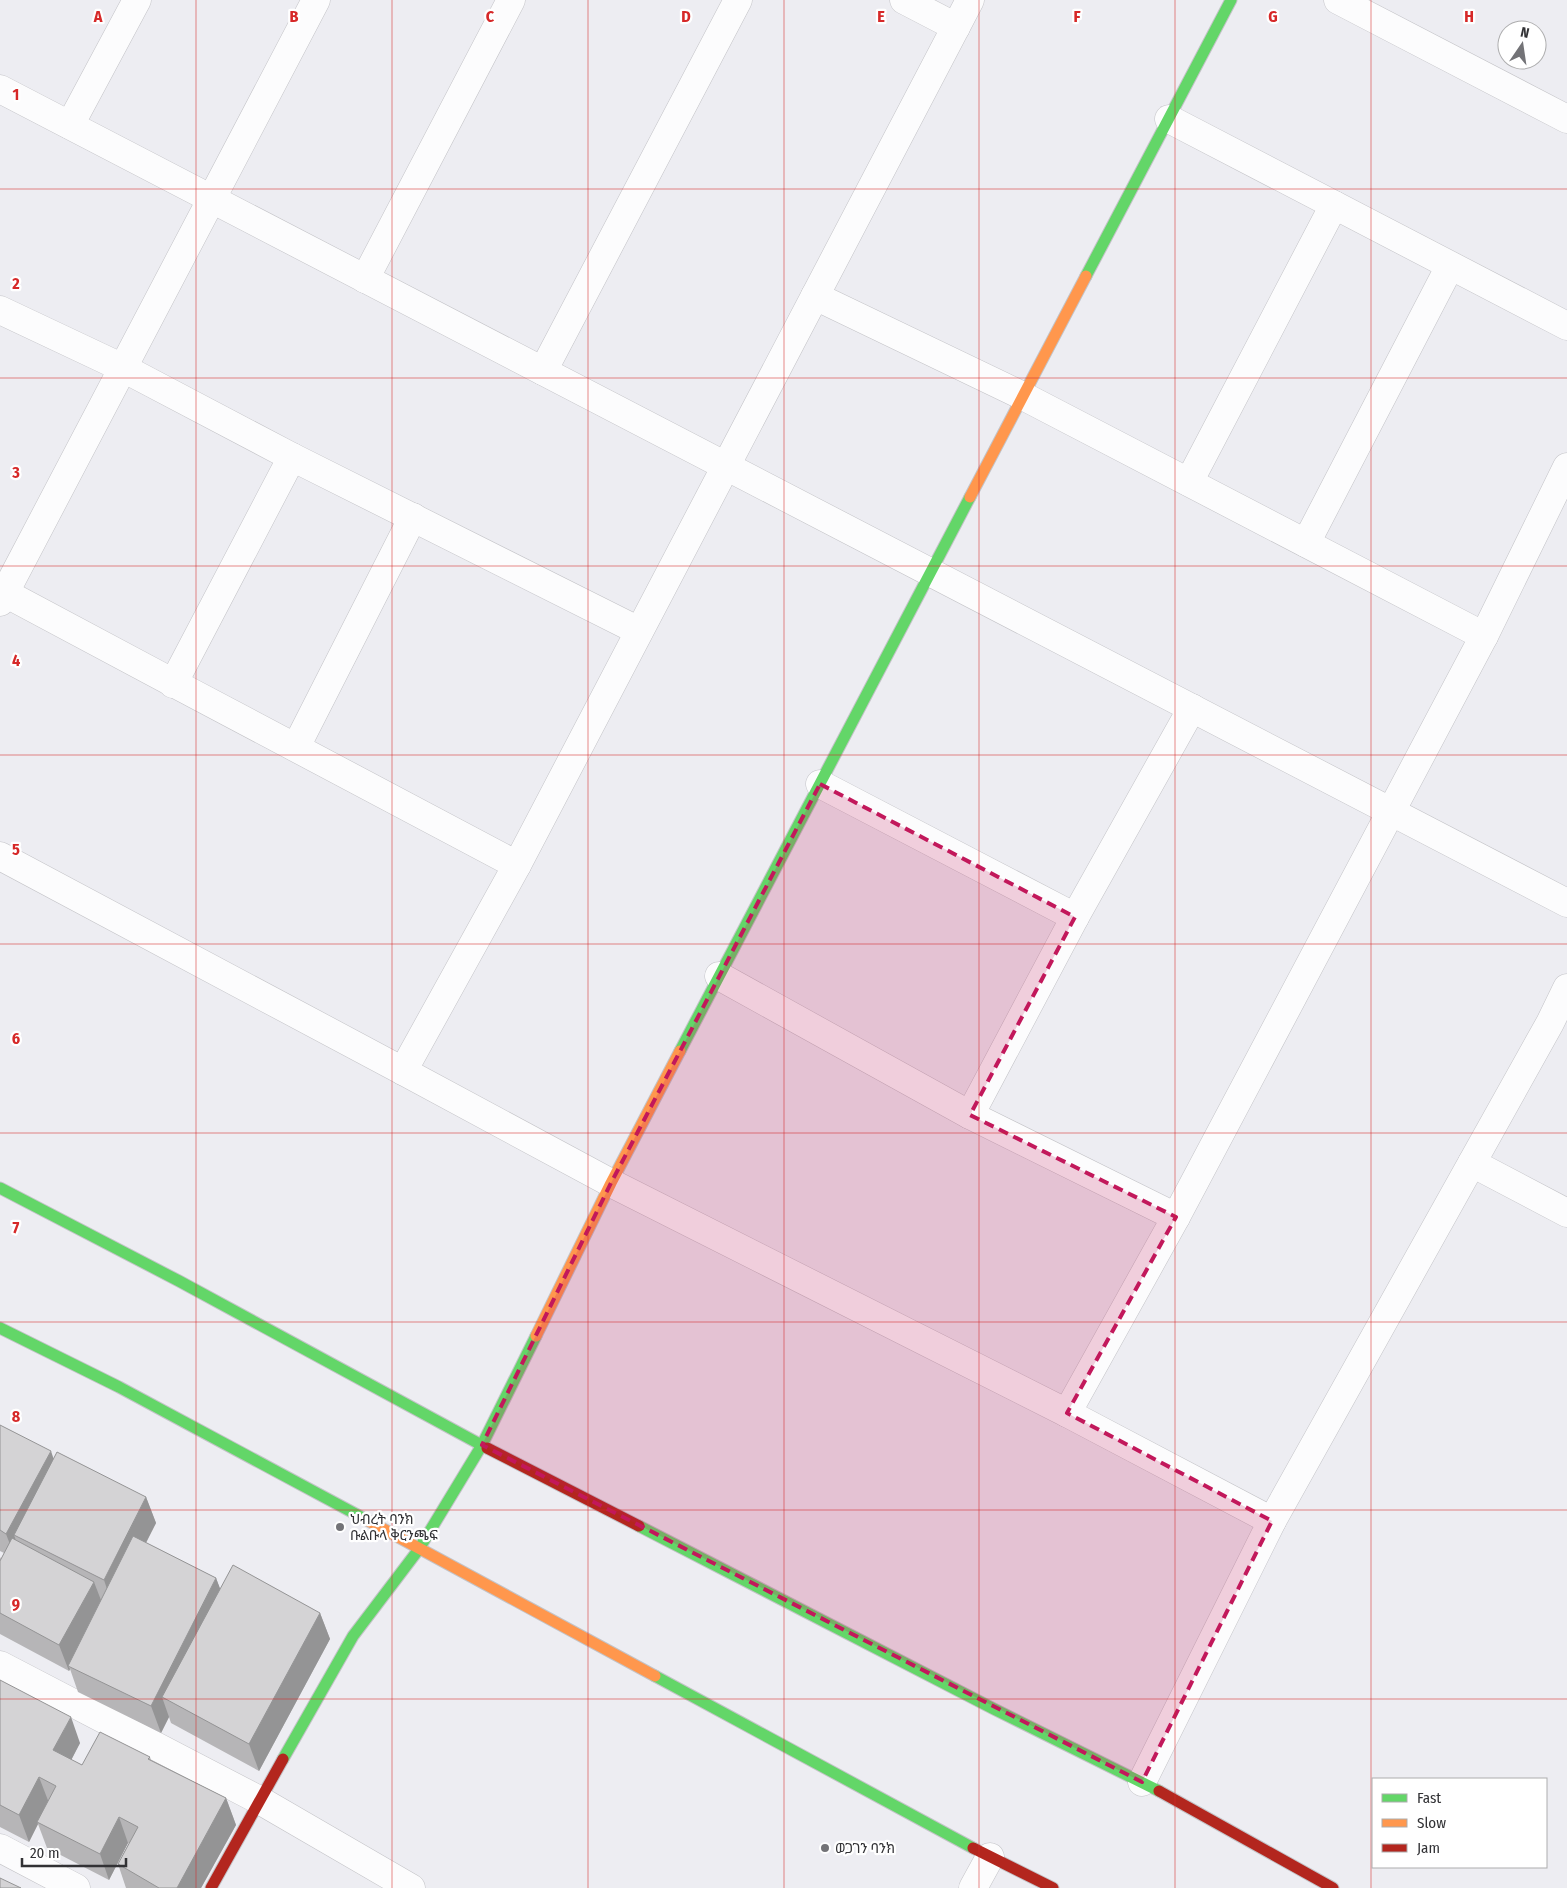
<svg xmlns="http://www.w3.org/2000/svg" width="1567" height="1888" font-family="'Fira Sans Condensed','Noto Sans Ethiopic',sans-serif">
<rect width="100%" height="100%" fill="#ededf2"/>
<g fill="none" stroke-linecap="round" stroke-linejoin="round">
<defs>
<g id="street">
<path d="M904 0 956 27"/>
<path d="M1338 0 1567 119"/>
<path d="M0 89 1567 903"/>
<path d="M1169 119 1567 326"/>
<path d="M70 125 137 0"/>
<path d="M365 279 511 0"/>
<path d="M815 296 1023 396 1484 636"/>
<path d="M0 310 123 368 292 457 639 631"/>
<path d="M543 371 738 0"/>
<path d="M1189 482 1334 205"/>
<path d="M1306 543 1450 266"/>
<path d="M5 593C175 685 346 773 517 865"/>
<path d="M0 602 316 0"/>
<path d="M173 684 292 457"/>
<path d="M296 747 413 517"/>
<path d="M820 784 1075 917"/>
<path d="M0 856 403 1071 611 1183 1067 1413"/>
<path d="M719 976 970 1115 1176 1217"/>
<path d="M403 1071 517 865 970 0"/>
<path d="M970 1115 1075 917 1192 708"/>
<path d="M1472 1163 1567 1213"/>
<path d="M1272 1521 1550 1023 1567 988"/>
<path d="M0 1665 261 1801 411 1888"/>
<path d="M1142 1782 1272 1521 1067 1413 1176 1217 1484 636 1567 467"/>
<path d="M0 1848 76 1888"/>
<path d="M973 1888 990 1857"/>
</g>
<g id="fast">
<path d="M1086 276 1231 0"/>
<path d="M680 1051 970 497"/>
<path d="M0 1188 179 1281 487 1448"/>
<path d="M0 1328 119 1387 365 1519"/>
<path d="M639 1526 994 1709 1159 1791"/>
<path d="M655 1676 973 1848"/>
<path d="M283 1759 353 1636 419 1549 482 1445 536 1336"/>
</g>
<g id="slow">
<path d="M970 497 1086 276"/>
<path d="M536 1336 611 1183 680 1051"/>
<path d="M365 1519 655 1676"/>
</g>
<g id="jam">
<path d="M487 1448 639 1526"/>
<path d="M1159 1791 1333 1888"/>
<path d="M973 1848 1053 1888"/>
<path d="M211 1888 283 1759"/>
</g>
</defs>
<use href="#street" stroke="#c3c3c7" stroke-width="29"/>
<use href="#fast" stroke="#c3c3c7" stroke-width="13"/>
<use href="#slow" stroke="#c3c3c7" stroke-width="13"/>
<use href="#jam" stroke="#c3c3c7" stroke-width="13"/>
<use href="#street" stroke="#fcfcfd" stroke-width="28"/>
<use href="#fast" stroke="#63d668" stroke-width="11"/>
<use href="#slow" stroke="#ff974d" stroke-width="11"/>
<use href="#jam" stroke="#b3261e" stroke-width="11"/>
</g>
<g fill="#b6b5b7">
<path d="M0 1425 53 1459 146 1497 156 1523 146 1543 216 1578 220 1589 320 1613 330 1639 259 1771 171 1723 169 1717 161 1733 78 1692 70 1669 69 1671 0 1634V1557L1 1559 4 1553 0 1551Z"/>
<path d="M0 1680 80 1743 71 1760 82 1765 150 1757 151 1760 226 1798 236 1825 201 1888H126L118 1864 129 1843H128L109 1880 47 1848 38 1824 29 1842 0 1827Z"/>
</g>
<g fill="#949495">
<path d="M51 1451 60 1478 14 1535 20 1552 16 1560 6 1534Z"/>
<path d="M146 1497 156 1523 113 1607 104 1580Z"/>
<path d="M216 1578 226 1604 162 1697 169 1717 161 1733 151 1706Z"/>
<path d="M94 1582 104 1608 68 1666 70 1669 69 1671 59 1645Z"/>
<path d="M320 1613 330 1639 259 1771 249 1744Z"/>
<path d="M71 1717 80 1743 63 1776 53 1750Z"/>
<path d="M39 1777 49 1803 37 1822 38 1824 29 1842 19 1815Z"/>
<path d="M226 1798 236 1825 201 1888H177Z"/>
<path d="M119 1817 128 1843 109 1880 100 1854Z"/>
</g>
<g fill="#d4d3d5" stroke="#949495">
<path d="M0 1425 51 1451 6 1534 0 1530Z"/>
<path d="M57 1452 146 1497 104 1580 14 1535Z"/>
<path d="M133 1536 216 1578 151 1706 68 1666Z"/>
<path d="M12 1538 94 1582 59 1645 0 1613V1561Z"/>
<path d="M233 1565 320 1613 249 1744 162 1697Z"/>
<path d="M0 1680 71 1717 53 1750 82 1765 100 1732 150 1757 148 1759 226 1798 177 1888H159L118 1864 138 1827 119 1817 100 1854 37 1822 56 1786 39 1777 19 1815 0 1805Z"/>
<path d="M0 1878 21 1888H0Z"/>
</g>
<path fill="#c2185b" fill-opacity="0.2" stroke="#c2185b" stroke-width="4" stroke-dasharray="10 6" stroke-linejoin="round" d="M820 784 1075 917 970 1115 1176 1217 1067 1413 1272 1521 1142 1782 482 1445 611 1183Z"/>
<path fill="none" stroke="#d62828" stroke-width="1" stroke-opacity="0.55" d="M196 0V1888M392 0V1888M588 0V1888M784 0V1888M979 0V1888M1175 0V1888M1371 0V1888M0 189H1567M0 378H1567M0 566H1567M0 755H1567M0 944H1567M0 1133H1567M0 1322H1567M0 1510H1567M0 1699H1567"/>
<g fill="#737377" stroke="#fff" stroke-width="2">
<circle cx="340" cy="1527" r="5"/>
<circle cx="825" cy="1848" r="5"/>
</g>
<g text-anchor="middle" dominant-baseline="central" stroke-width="4.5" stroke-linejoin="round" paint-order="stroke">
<g font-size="14" fill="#323235" stroke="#fff" text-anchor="start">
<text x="350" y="1519">ህብረት ባንክ<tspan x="350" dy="16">ቡልቡላ ቅርንጫፍ</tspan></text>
<text x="835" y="1848">ወጋገን ባንክ</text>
</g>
</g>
<g font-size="16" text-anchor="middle" font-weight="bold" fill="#d62828" stroke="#fff" stroke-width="4.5" stroke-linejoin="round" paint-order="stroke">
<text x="98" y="22">A</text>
<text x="294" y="22">B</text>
<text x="490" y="22">C</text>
<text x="686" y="22">D</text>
<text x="881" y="22">E</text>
<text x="1077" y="22">F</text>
<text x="1273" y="22">G</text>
<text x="1469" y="22">H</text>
<text x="16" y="100">1</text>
<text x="16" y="289">2</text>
<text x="16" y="478">3</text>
<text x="16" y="666">4</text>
<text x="16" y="855">5</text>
<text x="16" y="1044">6</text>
<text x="16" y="1233">7</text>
<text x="16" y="1422">8</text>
<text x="16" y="1610">9</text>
</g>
<rect x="1372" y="1778" width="175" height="90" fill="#ffffff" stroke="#adadae"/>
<rect x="1382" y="1794" width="25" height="8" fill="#63d668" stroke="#adadae"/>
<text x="1417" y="1803" font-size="15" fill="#323235">Fast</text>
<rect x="1382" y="1819" width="25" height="8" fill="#ff974d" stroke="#adadae"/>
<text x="1417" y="1828" font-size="15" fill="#323235">Slow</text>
<rect x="1382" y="1844" width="25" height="8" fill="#b3261e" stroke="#adadae"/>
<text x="1417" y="1853" font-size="15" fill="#323235">Jam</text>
<g transform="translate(1522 45) rotate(13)"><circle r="24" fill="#ffffff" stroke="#adadae"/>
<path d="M0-4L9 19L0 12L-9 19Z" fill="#737377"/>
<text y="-8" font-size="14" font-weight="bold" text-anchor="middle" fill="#323235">N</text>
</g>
<path d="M22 1858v8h104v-8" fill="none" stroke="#323235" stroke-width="2.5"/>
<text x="30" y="1858" font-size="15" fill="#323235" stroke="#ffffff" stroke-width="4" paint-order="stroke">20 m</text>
</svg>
